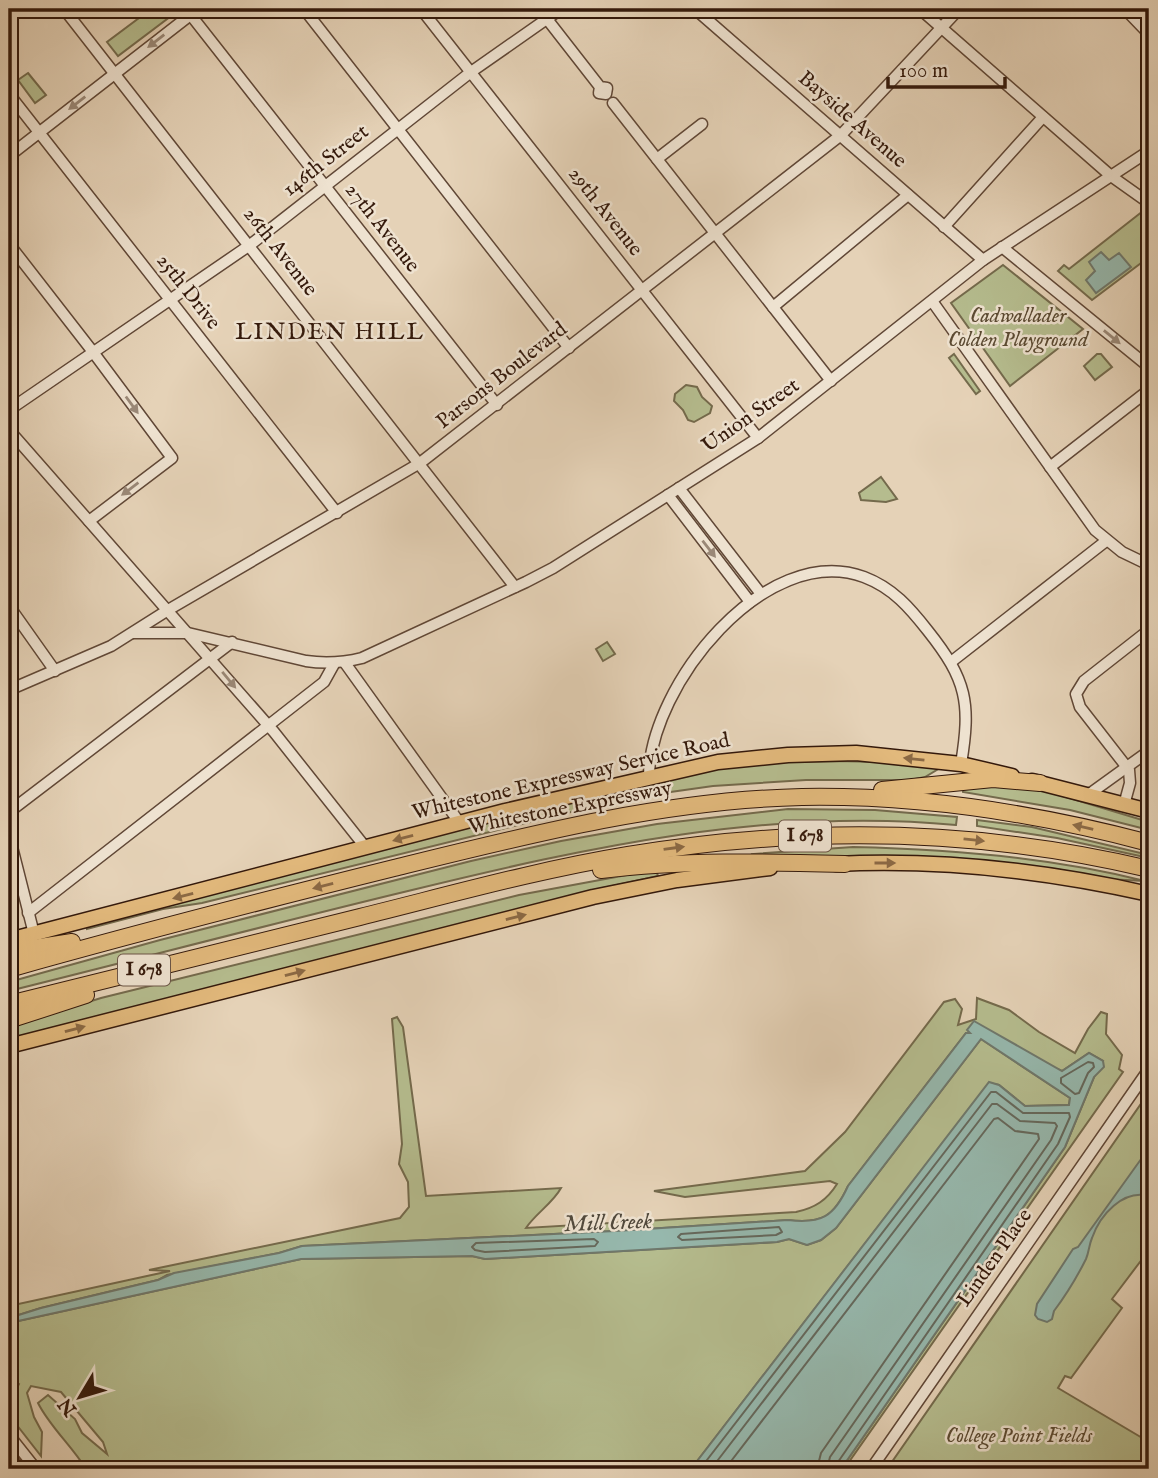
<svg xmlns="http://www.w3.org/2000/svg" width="1158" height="1478" font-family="'IM FELL English',serif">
<rect width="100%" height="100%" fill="#e5d2b7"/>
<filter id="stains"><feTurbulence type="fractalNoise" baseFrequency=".00286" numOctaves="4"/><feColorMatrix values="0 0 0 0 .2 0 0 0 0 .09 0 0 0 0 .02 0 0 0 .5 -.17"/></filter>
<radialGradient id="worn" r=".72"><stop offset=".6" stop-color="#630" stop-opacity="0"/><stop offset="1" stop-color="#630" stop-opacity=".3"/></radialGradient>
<g fill="#b5bc8e" stroke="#746a4c" stroke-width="2">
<path d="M145 9H172L175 13 118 56 107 42 147 12Z"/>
<path d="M28 73 46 95 35 103 18 80Z"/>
<path d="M1143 211 1149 216V257L1092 300 1058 271 1064 265 1069 269Z"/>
<path d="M1003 265 1083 329 1010 386 951 303Z"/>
<path d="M954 354 980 391 976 394 949 358Z"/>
<path d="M1097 354H1101L1112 367 1095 380 1084 366Z"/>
<path d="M686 385 697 387 702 397 712 406 710 413 694 422 688 420 683 410 674 401 675 394Z"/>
<path d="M881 477 897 499 886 502 861 500 859 493Z"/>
<path d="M607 642 615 654 603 661 596 649Z"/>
<path d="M837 761 879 762 940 768 925 777 910 780H806L713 786 628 798 202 903 163 909 87 929V927L465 827 719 768 781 762Z"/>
<path d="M963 786 1033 787 1149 822V830L1070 810 963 792Z"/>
<path d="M788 809 875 810 957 817 956 825C771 807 588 847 408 891 275 923 142 958 9 991V982L160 940 471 861 561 841 657 824Z"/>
<path d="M977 820 1032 827 1149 855V858L1057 838 977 826Z"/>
<path d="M853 847C950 849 1050 857 1145 881L1106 879 1061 870 916 856 758 858 753 854Z"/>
<path d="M643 872 657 873 658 876 603 888 9 1039V1027L101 998 519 895Z"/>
<path d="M977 998 1009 1010 1039 1032 1075 1053 1088 1029 1101 1012 1107 1014 1106 1034 1122 1055 1119 1069 1123 1072 844 1469H841L1065 1147 1094 1077 1103 1061 1089 1053 1062 1071 972 1033H966L848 1186C834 1217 822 1224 788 1220L615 1231 302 1246 279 1253 167 1275 158 1280 41 1308 9 1318V1306L170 1271 149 1270 400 1218 409 1207 408 1182 399 1164 402 1144 392 1019 397 1017 403 1027 426 1196 561 1188C553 1203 535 1214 526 1228L796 1212C815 1208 827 1200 837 1184L830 1181 685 1197 654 1191 805 1171 845 1132 944 1002 955 999 962 1009 958 1025 976 1019Z"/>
<path d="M981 1039 1070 1098 1069 1105 1025 1106 999 1085 989 1083 691 1469H86C72 1446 50 1427 38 1403L48 1395 75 1419 82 1433 107 1454 103 1442 61 1392 31 1386 27 1393 34 1417 42 1432 41 1456 9 1415V1394L13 1395 19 1384 9 1376V1323L301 1259 472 1256 485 1259 777 1242 789 1239 807 1245 821 1240 836 1228Z"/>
<path d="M1145 1098 1149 1101V1250L1112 1299 1122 1308 1071 1378 1065 1376 1058 1388 1149 1442V1469H887Z"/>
</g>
<g fill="#96b8ad" stroke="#6f786c" stroke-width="2">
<path d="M1101 252 1109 260 1119 253 1131 267 1096 293 1086 280 1095 271 1089 262Z"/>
<path d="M974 1021 1062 1071 1089 1053 1103 1061 1104 1067 1094 1077 1065 1147 841 1469H691L989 1082 999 1085 1025 1106 1069 1105 1070 1098 981 1039 836 1228 821 1240 807 1245 789 1239 777 1242 485 1259 472 1256 301 1259 9 1323V1318L41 1308 158 1280 174 1273 279 1253 302 1246 615 1231 788 1220C821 1224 834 1217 848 1186L966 1033H970L967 1030Z"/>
<path d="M1149 1148V1196C1123 1189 1100 1215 1092 1238 1089 1245 1089 1252 1086 1259 1077 1277 1066 1295 1054 1311L1052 1319 1047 1322 1038 1319 1035 1315 1037 1304 1073 1249 1078 1247Z"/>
</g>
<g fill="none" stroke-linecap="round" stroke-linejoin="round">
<g stroke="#65685c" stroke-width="2">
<path d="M1088 1062 1093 1063 1094 1067 1088 1073 1079 1093 1075 1094 1061 1083V1078Z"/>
<path d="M779 1227 782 1232 776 1235 682 1240 678 1237 681 1234Z"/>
<path d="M594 1239 598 1242 595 1246 485 1252 475 1250 472 1247 476 1243Z"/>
<path d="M700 1469 991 1092H996L1023 1113H1069L1070 1117 1058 1144 838 1462 836 1469"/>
<path d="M711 1469 992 1104H997L1020 1121 1055 1123 1057 1126 1051 1140 830 1457 827 1469"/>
<path d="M725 1469 994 1119 998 1118 1015 1131 1038 1134 1039 1139 821 1453 817 1469"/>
</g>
<defs>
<g id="minor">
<path d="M64 9 515 587"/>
<path d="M186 9 497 405"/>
<path d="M304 9 569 348"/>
<path d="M421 9 758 438"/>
<path d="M695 9 983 260"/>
<path d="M920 9 1111 176 1149 203"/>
<path d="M1125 9 1149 34"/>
<path d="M547 19 600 87 607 88 606 94 599 93 600 87"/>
<path d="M9 94 337 513"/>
<path d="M613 103 831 381"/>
<path d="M9 156 198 9"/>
<path d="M657 159 702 124"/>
<path d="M944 227 1043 117"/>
<path d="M9 244 93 352 172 458 89 521"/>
<path d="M1002 247 1149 367"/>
<path d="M932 301 1095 530 1122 552 1149 565"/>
<path d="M773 307 908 195"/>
<path d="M9 410 250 245 471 72 561 9"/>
<path d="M9 430 274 732 366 848"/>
<path d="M1050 467 1149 390"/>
<path d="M679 488 761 594"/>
<path d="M668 495 750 602"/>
<path d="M9 606 55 671"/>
<path d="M133 633H188L306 661C326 664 342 663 362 658L526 582 553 568 758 438 983 260 1149 151"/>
<path d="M951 662 1106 541"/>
<path d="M345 663 459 822"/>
<path d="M9 690 111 646 168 610 420 463 841 135 959 9"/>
<path d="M649 776C650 686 765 541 864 577 893 588 910 608 928 631 967 680 971 703 961 764"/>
<path d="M1088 795 1149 751"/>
<path d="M1124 805 1130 783 1129 770 1080 707 1076 694 1084 681 1149 630"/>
<path d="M9 812 232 642"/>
<path d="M9 835 34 934"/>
<path d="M28 913 324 682 334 664"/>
<path d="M9 1435 36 1469"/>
<path d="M9 1455 20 1469"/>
<path d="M871 1469 1149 1069"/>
</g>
<g id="major">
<path d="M1032 781 1149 811"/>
<path d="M836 864C941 859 1047 871 1149 894"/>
<path d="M9 940 505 811 718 762 788 755 856 753 961 764 1012 776"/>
<path d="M9 1046 593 897 677 880 770 868"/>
</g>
<g id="highway">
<path d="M882 790 993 779 1040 783"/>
<path d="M601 870C682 860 764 862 845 864"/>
<path d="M9 952 72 942"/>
<path d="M9 969C137 933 265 900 394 868 527 835 664 800 802 797 920 795 1036 813 1149 843"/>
<path d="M9 1004C126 975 243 946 360 917 449 895 537 870 628 855 802 826 977 828 1149 869"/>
<path d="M9 1020 86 995"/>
</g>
</defs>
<use href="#minor" stroke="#604736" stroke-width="13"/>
<use href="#major" stroke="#34190b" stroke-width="17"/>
<use href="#highway" stroke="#34190b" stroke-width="18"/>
<use href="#minor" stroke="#eee2d0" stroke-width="10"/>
<use href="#major" stroke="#e2b97c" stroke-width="14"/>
<use href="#highway" stroke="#e2b97c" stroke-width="16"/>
</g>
<defs><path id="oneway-solid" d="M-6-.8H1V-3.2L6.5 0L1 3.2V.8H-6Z" transform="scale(1.75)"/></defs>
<g fill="#9a8877">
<use href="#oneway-solid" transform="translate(156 41) rotate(142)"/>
<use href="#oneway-solid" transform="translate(77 103) rotate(142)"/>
<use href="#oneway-solid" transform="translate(1112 337) rotate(39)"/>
<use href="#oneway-solid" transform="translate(132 405) rotate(54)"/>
<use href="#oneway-solid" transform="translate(130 489) rotate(143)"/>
<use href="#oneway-solid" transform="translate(709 549) rotate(52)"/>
<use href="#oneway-solid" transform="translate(229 680) rotate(50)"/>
</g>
<g fill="#8b6944">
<use href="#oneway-solid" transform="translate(914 759) rotate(-174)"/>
<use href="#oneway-solid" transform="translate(1083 827) rotate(-167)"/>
<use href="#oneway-solid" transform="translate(403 838) rotate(165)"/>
<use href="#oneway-solid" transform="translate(974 840) rotate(6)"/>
<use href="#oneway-solid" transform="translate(674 848) rotate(-8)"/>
<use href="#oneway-solid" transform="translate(885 863)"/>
<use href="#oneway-solid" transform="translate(323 886) rotate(166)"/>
<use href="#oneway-solid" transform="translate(183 896) rotate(166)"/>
<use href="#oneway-solid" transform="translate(516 917) rotate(-14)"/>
<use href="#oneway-solid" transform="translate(295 973) rotate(-15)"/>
<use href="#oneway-solid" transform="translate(75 1029) rotate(-15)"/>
</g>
<g text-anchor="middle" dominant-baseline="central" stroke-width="5" stroke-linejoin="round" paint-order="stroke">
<g fill="#eee2d0" stroke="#6c5546" stroke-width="2">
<rect x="779" y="820.5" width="52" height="31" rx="5"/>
<rect x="118" y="954.5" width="52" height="31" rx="5"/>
</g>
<g font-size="19" font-weight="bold" fill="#34190b">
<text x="805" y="836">I 678</text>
<text x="144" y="970">I 678</text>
</g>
<g font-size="21" fill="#34190b" stroke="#eee2d0">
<text transform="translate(852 120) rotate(41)">Bayside Avenue</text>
<text transform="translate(326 161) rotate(-38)">146th Street</text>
<text transform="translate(605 212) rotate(52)">29th Avenue</text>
<text transform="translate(382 228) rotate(52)">27th Avenue</text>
<text transform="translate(280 252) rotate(52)">26th Avenue</text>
<text transform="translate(188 292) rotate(52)">25th Drive</text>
<text transform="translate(502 376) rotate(-38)">Parsons Boulevard</text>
<text transform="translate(751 416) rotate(-35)">Union Street</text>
<text transform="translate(571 777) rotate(-13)">Whitestone Expressway Service Road</text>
<text transform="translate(570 808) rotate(-11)">Whitestone Expressway</text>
<text transform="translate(995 1258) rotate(-55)">Linden Place</text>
</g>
<g font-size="21" font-style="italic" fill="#5b4a32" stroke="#eee2d0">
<text x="1018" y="316">Cadwallader<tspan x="1018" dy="24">Colden Playground</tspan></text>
<text x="1019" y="1436">College Point Fields</text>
</g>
<g font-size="23" letter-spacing="2" fill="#34190b" stroke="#eee2d0">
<text x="330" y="332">LINDEN HILL</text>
</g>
<g font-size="23" font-style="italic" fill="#51493c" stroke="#eee2d0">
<text transform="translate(608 1223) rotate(-2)">Mill Creek</text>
</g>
</g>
<rect width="1158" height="1478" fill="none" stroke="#e5d2b7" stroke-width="35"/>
<rect x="10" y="10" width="1137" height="1457" fill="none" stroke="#34190b" stroke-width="3.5"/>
<rect x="18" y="18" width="1123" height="1443" fill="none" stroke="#34190b" stroke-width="2"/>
<g transform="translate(80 1397) rotate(232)" stroke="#eee2d0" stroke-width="5" paint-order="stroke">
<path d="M0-5L12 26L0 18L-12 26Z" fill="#34190b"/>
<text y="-10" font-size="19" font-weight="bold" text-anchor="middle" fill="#34190b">N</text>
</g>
<path d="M888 77v10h117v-10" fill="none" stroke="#34190b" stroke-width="3.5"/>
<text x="899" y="77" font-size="21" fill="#34190b" stroke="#eee2d0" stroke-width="5" paint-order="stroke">100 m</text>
<rect width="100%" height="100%" filter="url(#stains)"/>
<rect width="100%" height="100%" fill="url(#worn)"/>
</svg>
